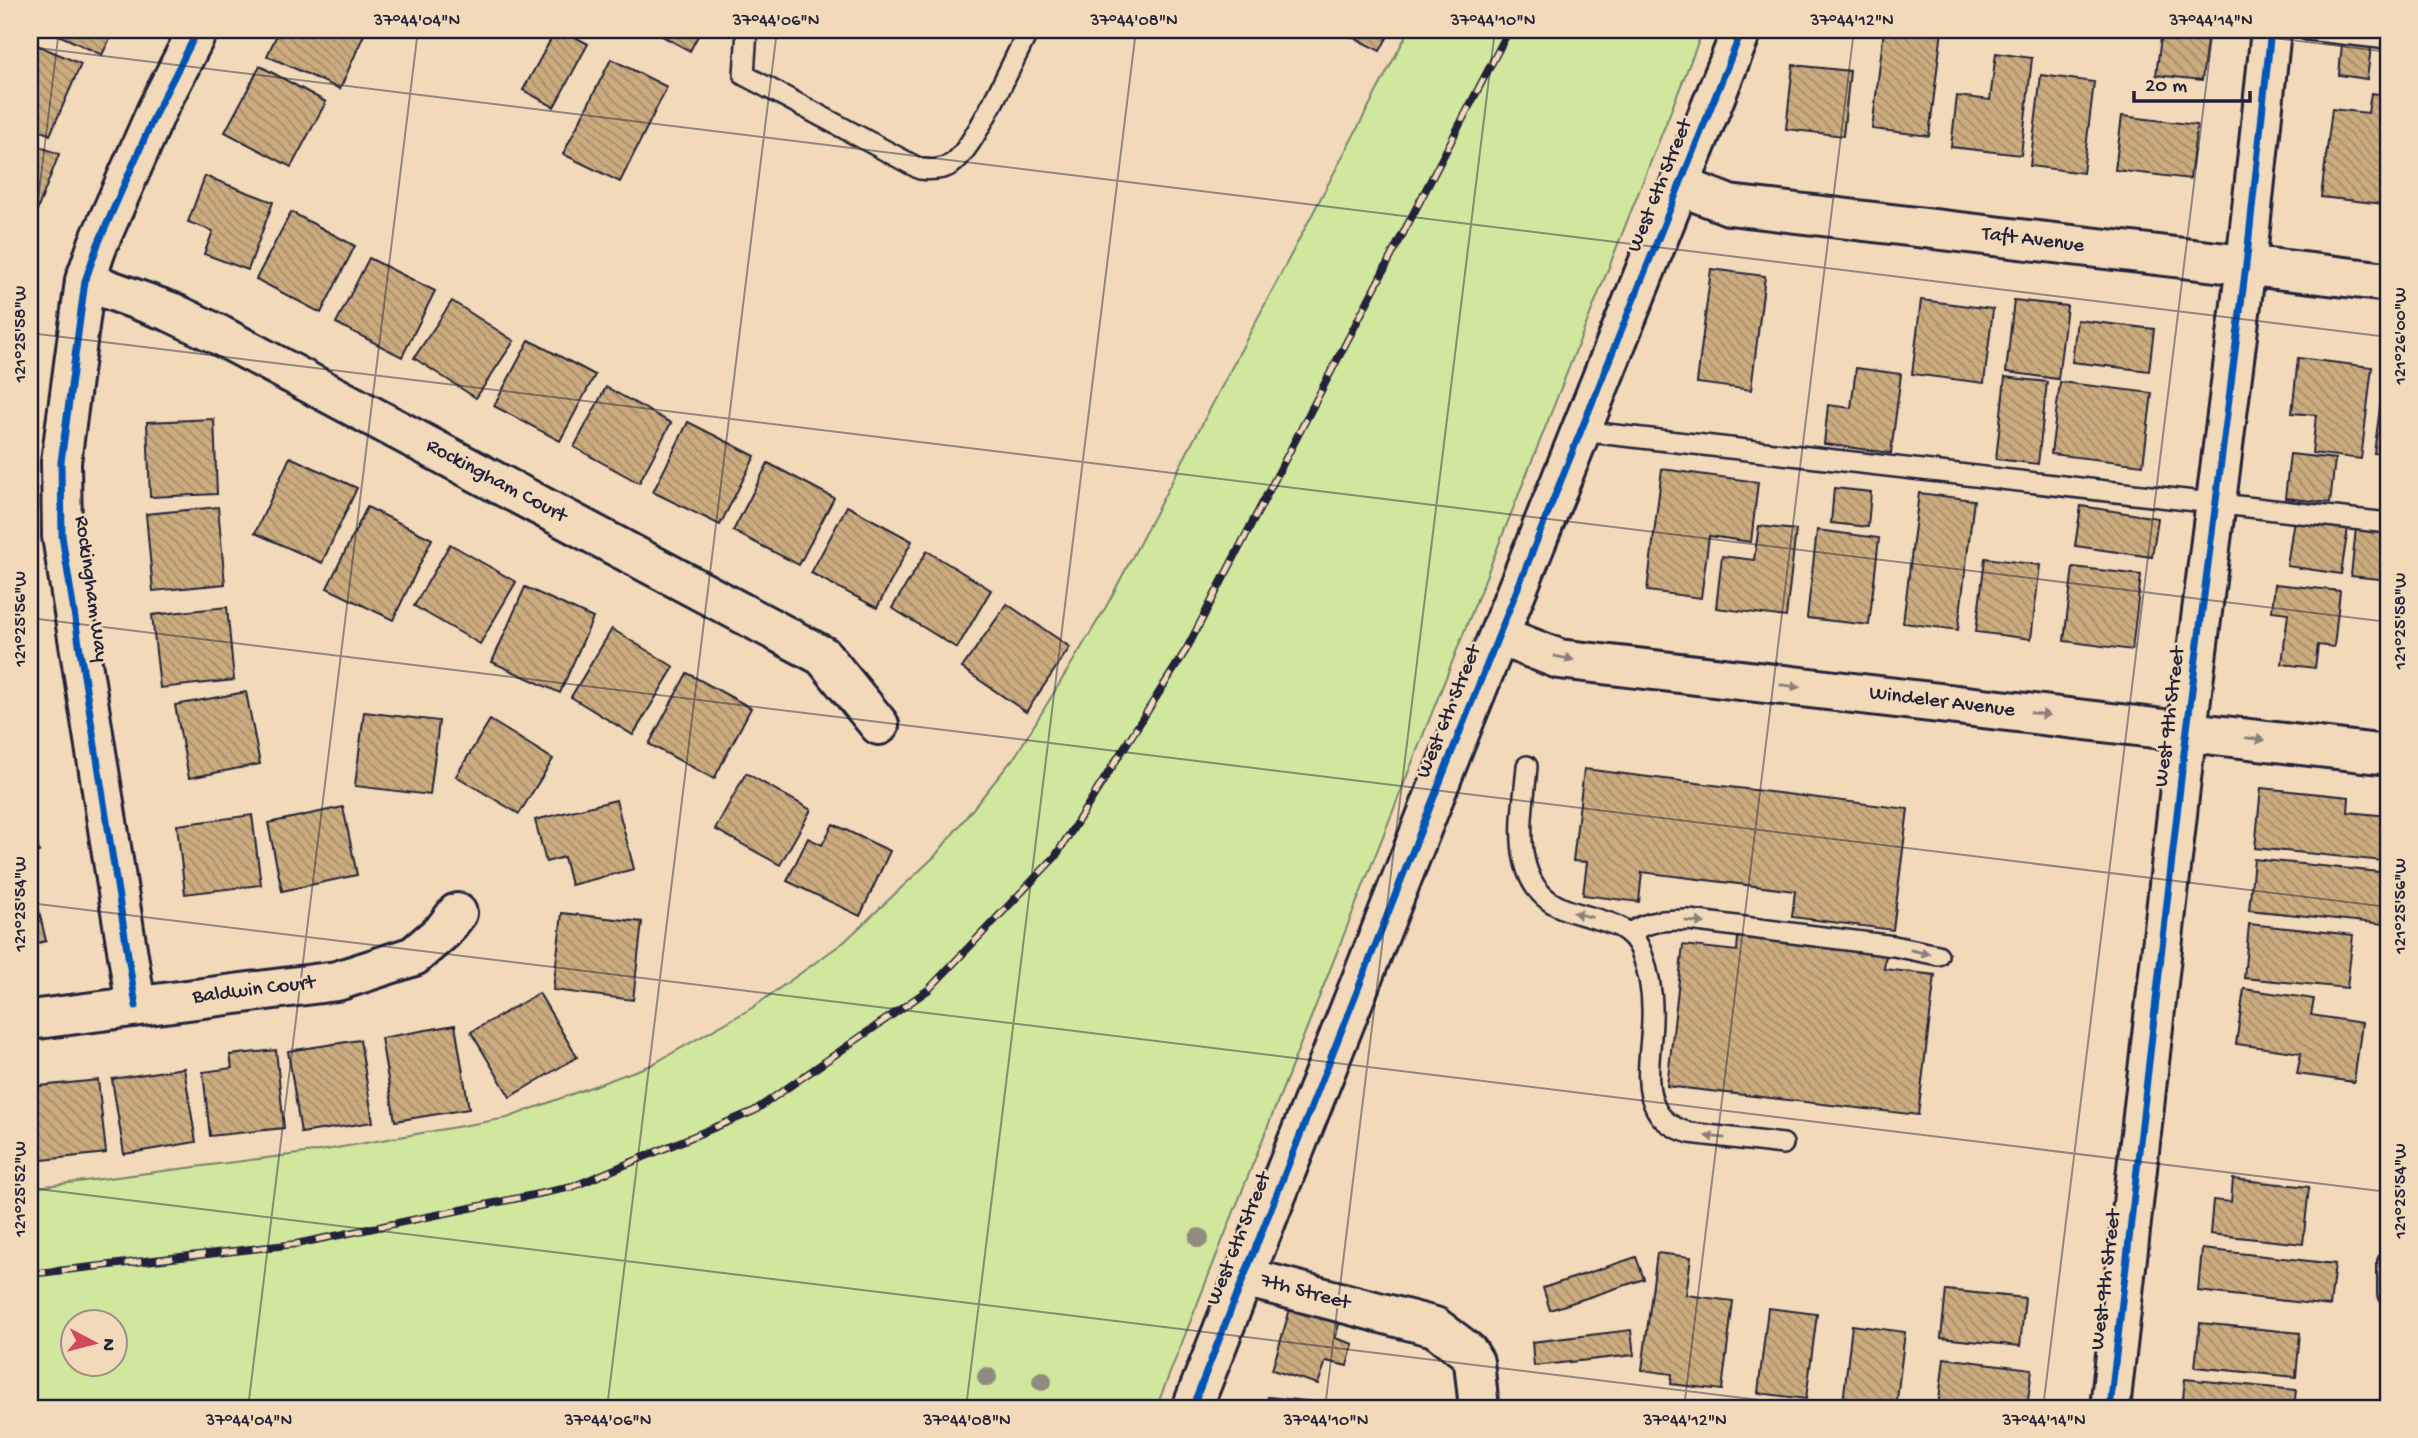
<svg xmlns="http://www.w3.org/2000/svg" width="2418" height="1438" font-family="'Gochi Hand',sans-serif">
<defs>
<pattern id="building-back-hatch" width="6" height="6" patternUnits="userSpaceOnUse" patternTransform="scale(1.75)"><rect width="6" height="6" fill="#ccac7f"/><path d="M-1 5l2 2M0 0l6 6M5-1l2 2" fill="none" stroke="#a58c69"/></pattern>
</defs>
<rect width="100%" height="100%" fill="#f1d9b9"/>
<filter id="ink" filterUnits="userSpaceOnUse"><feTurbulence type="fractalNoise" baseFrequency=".0143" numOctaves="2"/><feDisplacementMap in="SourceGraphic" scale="14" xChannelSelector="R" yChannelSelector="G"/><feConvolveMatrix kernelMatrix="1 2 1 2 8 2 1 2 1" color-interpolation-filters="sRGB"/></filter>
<g filter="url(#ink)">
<path fill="#d0e79d" stroke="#79846c" stroke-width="2" fill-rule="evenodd" d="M1409 30H1703L1156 1408H30V1188L314 1152 507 1118 651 1065 752 1008 844 942 935 856 1016 755 1106 607ZM74 1322H116V1364H74Z"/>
<g fill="url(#building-back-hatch)" stroke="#22223b" stroke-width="2">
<path d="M48 30H114L102 55Z"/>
<path d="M279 30H366L340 89 267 56Z"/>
<path d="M556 30H562L588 44 554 107 523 90Z"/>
<path d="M651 30H701L690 51Z"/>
<path d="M1338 30H1391L1380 51Z"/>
<path d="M1884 30H1942L1929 136 1872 129Z"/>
<path d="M2162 30 2208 33 2202 80 2156 75Z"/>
<path d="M30 42 81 64 50 135 30 126Z"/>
<path d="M2342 44 2371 47 2367 79 2339 75Z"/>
<path d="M1996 53 2032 58 2021 155 1951 147 1957 96 1990 100Z"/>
<path d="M611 59 667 87 620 182 563 154Z"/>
<path d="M1793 65 1850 71 1843 136 1786 129Z"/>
<path d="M260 66 326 102 291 167 225 132Z"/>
<path d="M2041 75 2094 82 2083 173 2030 166Z"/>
<path d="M2371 93 2388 95V165L2383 204 2321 197 2332 109 2368 113Z"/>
<path d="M2122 116 2197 125 2190 179 2115 170Z"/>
<path d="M30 143 59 154 32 223 30 222Z"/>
<path d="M205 176 273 202 248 270 204 254 213 231 188 222Z"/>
<path d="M291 212 355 246 321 313 256 279Z"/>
<path d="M369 258 435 291 402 357 336 323Z"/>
<path d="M1711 269 1765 276 1751 390 1697 383Z"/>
<path d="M1921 300 1993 309 1984 383 1912 374Z"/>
<path d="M2014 300 2067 306 2058 379 2006 372Z"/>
<path d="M452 301 514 341 476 398 414 358Z"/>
<path d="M2077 320 2154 329 2149 371 2072 362Z"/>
<path d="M529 340 595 375 560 441 494 406Z"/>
<path d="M2387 355H2388V454L2374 453Z"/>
<path d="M2298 358 2372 367 2361 459 2312 453 2316 415 2292 413Z"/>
<path d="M1856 368 1901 374 1891 453 1824 444 1828 405 1851 408Z"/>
<path d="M2005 377 2047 382 2038 464 1996 459Z"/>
<path d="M2060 382 2152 393 2143 465 2051 454Z"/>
<path d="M606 387 671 423 639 483 574 447Z"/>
<path d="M214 419 217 494 150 497 147 422Z"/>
<path d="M688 422 755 456 720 525 653 492Z"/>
<path d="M2290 454 2335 459 2330 503 2285 498Z"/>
<path d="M290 457 357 488 322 563 255 533Z"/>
<path d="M768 463 834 498 799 565 733 531Z"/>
<path d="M1662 469 1758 482 1751 542 1709 536 1701 598 1647 591Z"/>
<path d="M1834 488 1871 492 1868 527 1831 523Z"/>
<path d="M1919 493 1974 500 1958 630 1903 623Z"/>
<path d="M847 506 912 541 877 608 811 573Z"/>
<path d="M2081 506 2158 518 2152 557 2075 546Z"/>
<path d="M218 507 225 584 153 591 146 514Z"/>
<path d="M367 507 432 539 393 620 327 588Z"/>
<path d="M2294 519 2348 528 2341 574 2287 566Z"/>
<path d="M1759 526 1796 530 1786 617 1716 608 1722 556 1754 560Z"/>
<path d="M2356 528 2388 532V580L2351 576Z"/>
<path d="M1817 530 1879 538 1869 625 1807 618Z"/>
<path d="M450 544 516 582 480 644 414 606Z"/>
<path d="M927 551 991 590 957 648 892 608Z"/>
<path d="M1985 558 2040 565 2031 639 1976 632Z"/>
<path d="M2073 567 2141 575 2132 650 2064 641Z"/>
<path d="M2275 584 2340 591 2334 647 2318 645 2315 668 2282 664 2288 613 2272 611Z"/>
<path d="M525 587 593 618 560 693 492 662Z"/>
<path d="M1007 604 1070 647 1026 712 962 668Z"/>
<path d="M227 607 234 680 160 688 152 615Z"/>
<path d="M612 629 674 667 633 735 571 697Z"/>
<path d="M687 673 751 708 714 779 649 744Z"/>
<path d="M246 692 260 764 189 778 175 705Z"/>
<path d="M364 712 439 721 430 795 355 786Z"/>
<path d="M490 720 553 759 519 814 456 776Z"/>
<path d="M1584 769 1908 809 1893 930 1792 917 1795 891 1642 872 1639 902 1583 895 1587 862 1573 861Z"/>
<path d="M746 773 811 810 780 865 715 829Z"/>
<path d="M2261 788 2349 797 2348 812 2388 816 2383 861 2255 848Z"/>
<path d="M616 800 634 869 571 885 564 857 546 862 535 820Z"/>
<path d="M30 806 39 852 30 853Z"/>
<path d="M343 807 357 875 282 891 268 823Z"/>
<path d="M252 815 261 885 185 894 177 825Z"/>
<path d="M833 824 890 851 860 916 787 881 808 838 822 845Z"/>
<path d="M2254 859 2388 873 2384 924 2249 910Z"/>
<path d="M30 873 46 941 30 945Z"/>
<path d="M562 913 642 922 633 1000 553 990Z"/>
<path d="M2249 924 2353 935 2347 988 2244 978Z"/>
<path d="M1738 937 1886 954 1884 969 1935 975 1918 1115 1667 1086 1683 945 1737 951Z"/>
<path d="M2244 989 2314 999 2311 1015 2362 1023 2354 1082 2297 1074 2301 1053 2236 1044Z"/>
<path d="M539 993 577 1057 510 1097 471 1032Z"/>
<path d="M455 1025 469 1109 395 1121 381 1038Z"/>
<path d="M360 1040 373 1122 301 1133 288 1051Z"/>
<path d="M276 1050 284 1128 210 1136 203 1072 232 1068 230 1055Z"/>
<path d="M184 1068 196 1142 124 1154 112 1079Z"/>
<path d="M98 1080 106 1153 34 1161 30 1119V1087Z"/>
<path d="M2233 1179 2309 1187 2303 1244 2210 1234 2213 1200 2231 1202Z"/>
<path d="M2202 1249 2335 1264 2330 1306 2198 1291Z"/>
<path d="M1657 1253 1691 1257 1686 1295 1733 1301 1722 1390 1671 1384 1672 1374 1642 1370Z"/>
<path d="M1636 1257 1644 1279 1550 1310 1543 1288Z"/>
<path d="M1946 1290 2025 1298 2020 1346 1941 1338Z"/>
<path d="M1293 1299 1342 1314 1335 1338 1353 1344 1347 1366 1326 1361 1318 1384 1272 1370Z"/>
<path d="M1768 1308 1817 1314 1806 1399 1758 1393Z"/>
<path d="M2200 1323 2300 1333 2296 1377 2195 1367Z"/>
<path d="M1852 1325 1905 1332 1896 1408 1843 1402Z"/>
<path d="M1631 1330 1634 1355 1534 1366 1532 1342Z"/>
<path d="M2387 1355 2388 1408H2379Z"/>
<path d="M1944 1358 2032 1369 2027 1408H1938Z"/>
<path d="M2185 1379 2296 1390 2294 1408H2182Z"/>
<path d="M1268 1397 1314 1402 1313 1408H1266Z"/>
</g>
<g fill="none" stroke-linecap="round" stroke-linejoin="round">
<defs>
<g id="lane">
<path d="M747 30 744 75 920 169C932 170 942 170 952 164 975 148 1014 58 1029 30"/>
<path d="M2307 30 2388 39"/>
<path d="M1580 431 2388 523"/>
<path d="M1527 766C1525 794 1519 823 1523 852 1535 938 1621 898 1641 951 1649 972 1653 996 1652 1019 1652 1046 1642 1084 1656 1109 1663 1123 1676 1129 1690 1133L1783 1144"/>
<path d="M1630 933C1649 920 1666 920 1689 920L1894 946 1938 955"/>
<path d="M2388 1262V1294"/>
</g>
<g id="street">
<path d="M1681 186 1729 205 2388 282"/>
<path d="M85 281 171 312 219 335 823 656 879 725"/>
<path d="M1500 636 1559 659 2388 755"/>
<path d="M136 1006 62 536 61 462 85 281 98 244 157 110 198 30"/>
<path d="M30 1020 337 981 414 956 444 930 457 913"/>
<path d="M1244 1277 1435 1327 1468 1352 1474 1362 1479 1408"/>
</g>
<g id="secondary">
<path d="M1192 1408 1455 744 1742 30"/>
<path d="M2110 1408 2183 761 2246 265 2271 30"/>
</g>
</defs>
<use href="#lane" stroke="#22223b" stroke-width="24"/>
<use href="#street" stroke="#22223b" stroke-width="44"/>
<use href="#secondary" stroke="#22223b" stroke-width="44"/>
<use href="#lane" stroke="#f1d9b9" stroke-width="19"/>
<use href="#street" stroke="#f1d9b9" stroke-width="38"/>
<use href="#secondary" stroke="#f1d9b9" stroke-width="38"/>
<defs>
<path id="rail" d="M30 1274 296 1244 572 1187 754 1111 928 990 1055 857 1186 650 1509 30"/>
</defs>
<use href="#rail" stroke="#22223b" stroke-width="8"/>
<use href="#rail" stroke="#f1d9b9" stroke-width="5" stroke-dasharray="16" stroke-linecap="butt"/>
<defs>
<g id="cycleway">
<path d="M136 1006 62 536 61 462 85 281 98 244 157 110 198 30"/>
<path d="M1192 1408 1455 744 1742 30"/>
<path d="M2110 1408 2183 761 2246 265 2271 30"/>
</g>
</defs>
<use href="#cycleway" stroke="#f1d9b9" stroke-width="11"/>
<use href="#cycleway" stroke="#0057b8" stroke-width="7"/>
</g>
<g fill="#928a7f">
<circle cx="1199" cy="1238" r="10"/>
<circle cx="987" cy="1377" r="10"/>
<circle cx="1042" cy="1381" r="10"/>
</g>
<defs><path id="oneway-solid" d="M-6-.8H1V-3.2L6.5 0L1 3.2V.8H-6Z" transform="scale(1.75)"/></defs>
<g fill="#8a7e7a">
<use href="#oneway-solid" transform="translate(1564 658) rotate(11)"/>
<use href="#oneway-solid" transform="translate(1790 686) rotate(7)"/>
<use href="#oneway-solid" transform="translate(2040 714) rotate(7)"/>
<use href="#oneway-solid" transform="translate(2255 739) rotate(7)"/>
<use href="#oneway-solid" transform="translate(1583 915) rotate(-166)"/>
<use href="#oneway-solid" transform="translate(1695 922) rotate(6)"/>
<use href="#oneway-solid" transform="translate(1920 952) rotate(12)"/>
<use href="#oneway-solid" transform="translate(1715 1137) rotate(-174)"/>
</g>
</g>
<path fill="none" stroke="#22223b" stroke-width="2" stroke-opacity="0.45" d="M2207 30 2388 52M30 47 2388 337M30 265 59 30M30 333 2388 622M30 618 2388 907M30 903 2388 1192M30 1188 1825 1408M248 1408 418 30M607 1408 777 30M966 1408 1136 30M1325 1408 1495 30M1684 1408 1854 30M2043 1408 2213 30"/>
<g text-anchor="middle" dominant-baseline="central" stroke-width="5" stroke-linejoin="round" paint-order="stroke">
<g font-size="21" fill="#22223b" stroke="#f1d9b9">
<text transform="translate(1661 186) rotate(-68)">West 6th Street</text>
<text transform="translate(2033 241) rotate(7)">Taft Avenue</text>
<text transform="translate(496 482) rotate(28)">Rockingham Court</text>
<text transform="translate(90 589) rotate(82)">Rockingham Way</text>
<text transform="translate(1942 703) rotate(7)">Windeler Avenue</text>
<text transform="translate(1450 712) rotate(-68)">West 6th Street</text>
<text transform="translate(2171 717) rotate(-83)">West 9th Street</text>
<text transform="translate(254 991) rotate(-7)">Baldwin Court</text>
<text transform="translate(1240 1239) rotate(-68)">West 6th Street</text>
<text transform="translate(2107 1280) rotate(-83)">West 9th Street</text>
<text transform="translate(1305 1293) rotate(15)">7th Street</text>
</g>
</g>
<rect width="2418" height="1438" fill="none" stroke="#f1d9b9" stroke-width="77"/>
<g transform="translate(94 1343) rotate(97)"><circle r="33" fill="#f1d9b9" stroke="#9e9087" stroke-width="2"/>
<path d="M0-5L12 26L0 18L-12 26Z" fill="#d1495b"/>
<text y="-10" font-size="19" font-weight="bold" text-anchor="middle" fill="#22223b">N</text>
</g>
<path d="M2134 91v10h116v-10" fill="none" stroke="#22223b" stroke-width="3.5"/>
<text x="2145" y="91" font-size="21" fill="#22223b" stroke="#f1d9b9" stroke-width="5" paint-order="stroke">20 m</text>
<rect x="38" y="38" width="2342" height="1362" fill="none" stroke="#22223b" stroke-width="2.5"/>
<g font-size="18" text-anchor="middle" fill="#22223b">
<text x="417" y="25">37°44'04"N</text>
<text x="776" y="25">37°44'06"N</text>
<text x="1134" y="25">37°44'08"N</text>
<text x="1493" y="25">37°44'10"N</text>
<text x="1852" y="25">37°44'12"N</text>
<text x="2211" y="25">37°44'14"N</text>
<text transform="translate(19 334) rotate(-90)" y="6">121°25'58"W</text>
<text transform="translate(2399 336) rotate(-90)" y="6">121°26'00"W</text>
<text transform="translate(19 619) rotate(-90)" y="6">121°25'56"W</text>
<text transform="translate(2399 621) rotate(-90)" y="6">121°25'58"W</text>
<text transform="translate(19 904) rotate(-90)" y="6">121°25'54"W</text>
<text transform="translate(2399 906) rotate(-90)" y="6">121°25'56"W</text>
<text transform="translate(19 1189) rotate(-90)" y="6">121°25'52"W</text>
<text transform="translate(2399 1191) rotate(-90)" y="6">121°25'54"W</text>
<text x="249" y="1425">37°44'04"N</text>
<text x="608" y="1425">37°44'06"N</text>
<text x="967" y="1425">37°44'08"N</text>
<text x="1326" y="1425">37°44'10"N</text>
<text x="1685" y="1425">37°44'12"N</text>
<text x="2044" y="1425">37°44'14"N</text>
</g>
</svg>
